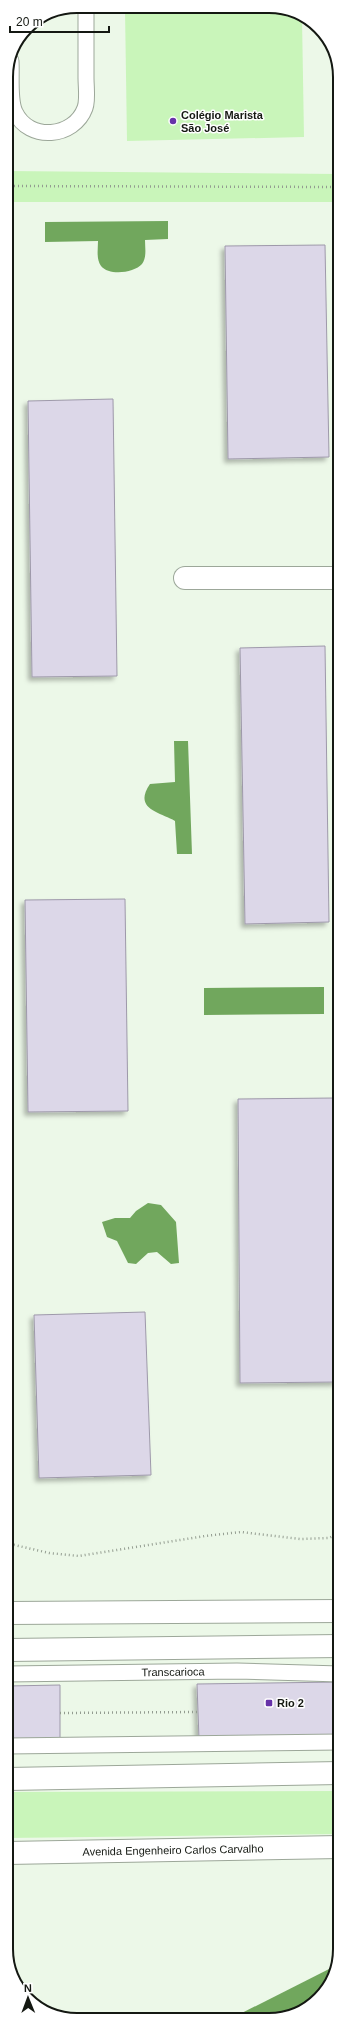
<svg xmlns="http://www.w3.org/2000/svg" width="346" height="2026" font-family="Arial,sans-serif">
<defs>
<filter id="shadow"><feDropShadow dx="-3.5" dy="3.5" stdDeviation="2" flood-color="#0004"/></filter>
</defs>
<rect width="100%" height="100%" fill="#ecf8e8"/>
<g fill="#c9f5ba">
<path d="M287 8 302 18 304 137 127 141 125 10Z"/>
<path d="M6 171 339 174V202H6Z"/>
<path d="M340 1791V1834L7 1838V1792Z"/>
</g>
<g fill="#71a75d">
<path d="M168 221V239L145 240C145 248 147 257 142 264 134 273 109 276 101 266 96 259 98 249 98 241L45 242V222Z"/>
<path d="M174 741H188L192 854H177L175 821C159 812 133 809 150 784L175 782Z"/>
<path d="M324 987V1014L204 1015V988Z"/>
<path d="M148 1203 161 1205 176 1222 179 1263 171 1264 157 1252 148 1253 136 1264 128 1263 117 1241 107 1237 102 1222 115 1218H130L136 1211Z"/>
<path d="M333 1967 322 1996 278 2019H230Z"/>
</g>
<g fill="#dcd7e8" stroke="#9e99aa" filter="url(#shadow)">
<path d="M325 245 329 457 228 459 225 246Z"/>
<path d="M113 399 117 676 32 677 28 401Z"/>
<path d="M325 646 329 922 245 924 240 648Z"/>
<path d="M125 899 128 1111 28 1112 25 900Z"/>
<path d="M335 1098 337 1382 240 1383 238 1099Z"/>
<path d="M145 1312 151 1475 39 1478 34 1315Z"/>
<path d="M340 1682V1738L199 1739 197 1684Z"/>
<path d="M60 1685V1739L7 1740V1686Z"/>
</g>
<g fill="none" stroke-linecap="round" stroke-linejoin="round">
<defs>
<g id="service">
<path d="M11 61C12 75 9 100 15 112 29 142 74 138 85 108 88 100 86 87 86 78 86 56 86 33 86 11"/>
<path id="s1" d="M7 1674 237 1671 340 1674"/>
<path d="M7 1746 340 1742"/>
</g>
<path id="minor" d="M185 578H340"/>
<g id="primary">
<path d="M7 1613 340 1611"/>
<path id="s2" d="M7 1853 340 1847"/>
</g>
<g id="trunk">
<path d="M7 1650 340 1646"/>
<path d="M7 1779 340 1773"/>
</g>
</defs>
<use href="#service" stroke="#9ca799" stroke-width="17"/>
<use href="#minor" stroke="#9ca799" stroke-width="24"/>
<use href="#primary" stroke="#9ca799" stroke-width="24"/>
<use href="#trunk" stroke="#9ca799" stroke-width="24"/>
<g stroke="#939c90" stroke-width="2.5" stroke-dasharray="1 3" stroke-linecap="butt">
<path d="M6 186 339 187"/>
<path d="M6 1543 49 1553 79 1556 205 1536 241 1532 300 1539 329 1538 340 1533"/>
<path d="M60 1713 198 1712"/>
</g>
<use href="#service" stroke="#fff" stroke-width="15"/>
<use href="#minor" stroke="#fff" stroke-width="22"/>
<use href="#primary" stroke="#fff" stroke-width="22"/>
<use href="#trunk" stroke="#fff" stroke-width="22"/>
</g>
<g fill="#6732a9" stroke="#fff" stroke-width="1.5">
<circle cx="173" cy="121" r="4"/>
<rect x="265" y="1699" width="8" height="8" rx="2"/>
</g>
<g text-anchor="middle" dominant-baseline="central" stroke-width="3" stroke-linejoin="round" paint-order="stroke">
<g font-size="11" font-weight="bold" fill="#141812" stroke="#fff" text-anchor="start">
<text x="181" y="115">Colégio Marista<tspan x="181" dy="13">São José</tspan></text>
<text x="277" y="1703">Rio 2</text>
</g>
<g font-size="11" fill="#141812" stroke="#fff">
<text stroke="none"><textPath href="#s1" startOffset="166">Transcarioca</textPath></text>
<text stroke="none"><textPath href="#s2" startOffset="166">Avenida Engenheiro Carlos Carvalho</textPath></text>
</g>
</g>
<path d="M0 0H346V2026H0ZM77 13H269A64 64 0 0 1 333 77V1949A64 64 0 0 1 269 2013H77A64 64 0 0 1 13 1949V77A64 64 0 0 1 77 13Z" fill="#fff" fill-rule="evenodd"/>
<path fill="none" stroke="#141812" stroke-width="2" d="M77 13H269A64 64 0 0 1 333 77V1949A64 64 0 0 1 269 2013H77A64 64 0 0 1 13 1949V77A64 64 0 0 1 77 13Z"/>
<g transform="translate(28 1998) rotate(359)" stroke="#ffffff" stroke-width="3" paint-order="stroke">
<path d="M0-3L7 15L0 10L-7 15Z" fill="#141812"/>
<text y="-6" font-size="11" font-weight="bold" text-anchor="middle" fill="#141812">N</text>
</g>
<path d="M10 26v6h99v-6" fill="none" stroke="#141812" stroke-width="2"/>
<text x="16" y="26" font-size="12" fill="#141812" stroke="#ffffff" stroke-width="3" paint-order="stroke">20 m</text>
</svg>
